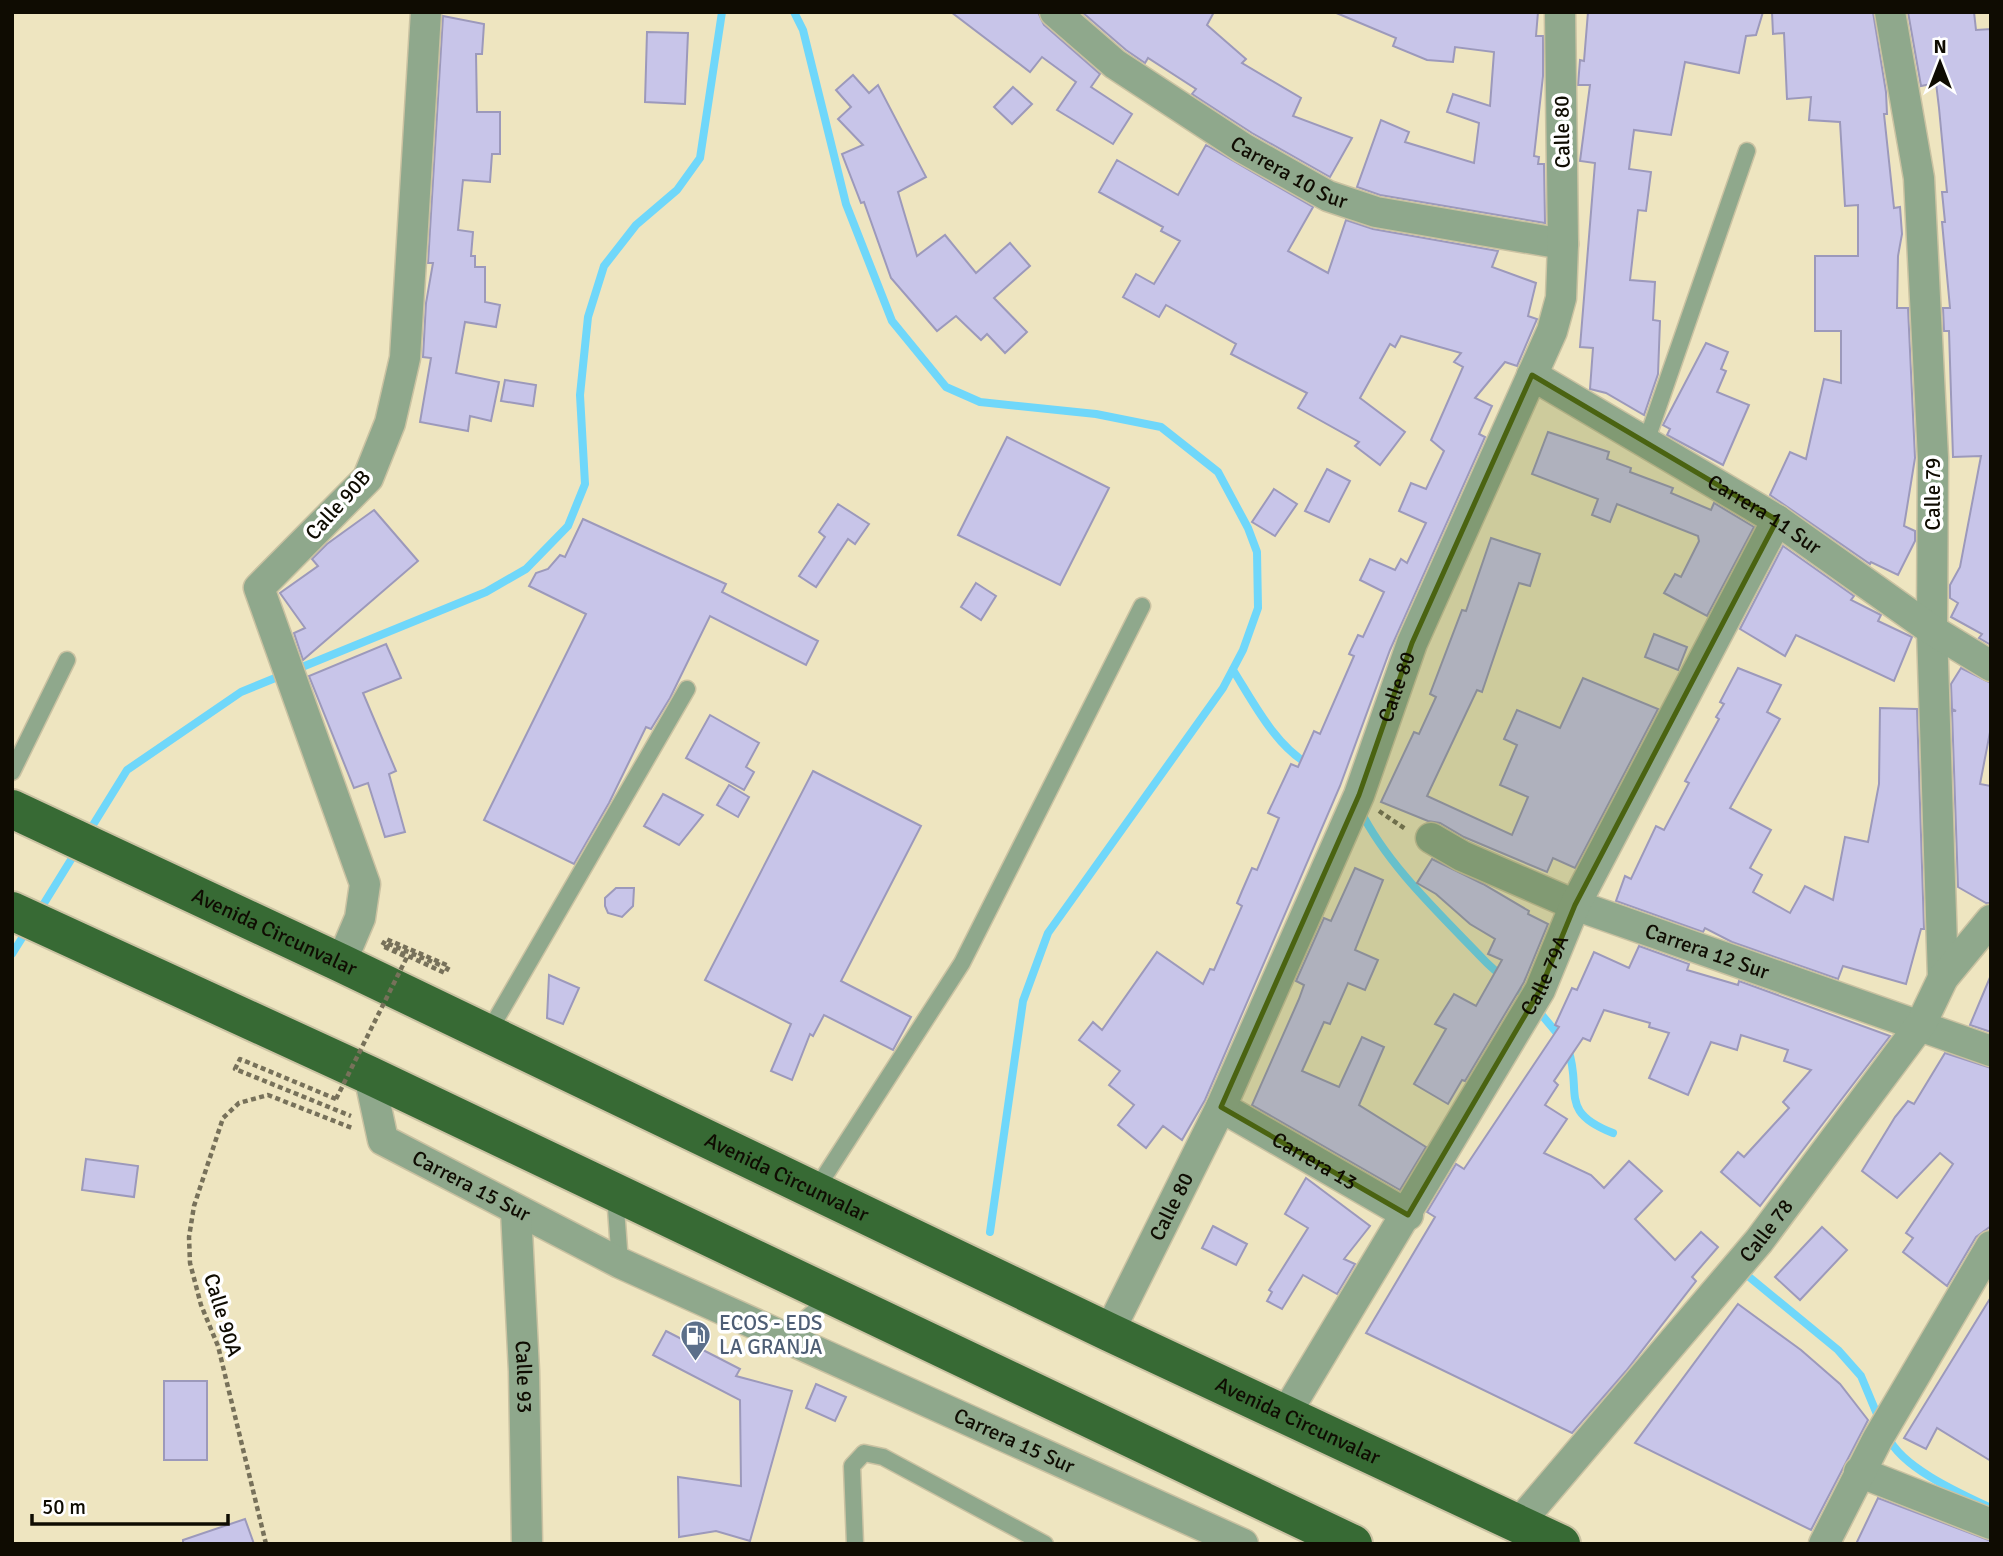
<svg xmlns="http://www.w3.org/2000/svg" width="2003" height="1556" font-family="Signika,sans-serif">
<rect width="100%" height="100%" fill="#eee5c0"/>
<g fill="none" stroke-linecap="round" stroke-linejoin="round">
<g stroke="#6fd7fa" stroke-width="8">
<path d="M794 12 803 30 846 204 892 321 946 387 980 402 1096 414 1161 427 1218 472 1248 528 1257 552 1258 608 1243 650 1223 688 1048 933 1023 1001 990 1232"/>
<path d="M1233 670C1253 702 1275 745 1308 764"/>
<path d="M1360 810C1388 866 1440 914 1483 959 1496 973 1513 984 1527 998"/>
<path d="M88 833 127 770 241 692 486 592 526 569 568 526 585 484 580 395 588 317 604 266 636 225 677 190 700 158 722 12"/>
<path d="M38 913 77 850"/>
<path d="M12 954 27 930"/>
<path d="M1536 1008 1561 1038"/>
<path d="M1568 1049C1583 1092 1557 1111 1613 1133"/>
<path d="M1748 1276 1838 1350 1861 1376 1879 1419"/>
<path d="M1888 1437C1902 1468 1961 1494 1991 1508"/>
</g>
</g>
<g fill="#c8c5e9" stroke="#9c99bb" stroke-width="2">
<path d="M951 12H1038L1044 25 1100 74 1091 87 1132 114 1113 144 1057 110 1076 82 1042 57 1030 72Z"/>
<path d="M1082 12H1214L1207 25 1246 59 1242 63 1301 98 1293 116 1352 138 1330 177 1252 133 1192 94 1196 89 1148 58 1145 63 1126 50Z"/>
<path d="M1334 12H1538L1536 36H1543V76L1534 156 1539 157 1538 164H1544L1545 223 1380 195 1357 187 1381 120 1409 132 1405 142 1474 163 1479 123 1447 112 1453 94 1490 106 1494 52 1455 47 1453 62 1427 60 1393 46 1396 38Z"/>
<path d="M1588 12H1763L1756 35 1746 36 1739 73 1685 62 1671 135 1634 130 1629 169 1651 172 1646 211 1638 210 1630 280 1655 282 1653 320 1660 321 1658 374 1644 415 1606 393 1590 389 1593 348 1580 347 1595 163 1580 161 1590 85H1578L1580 60 1584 61Z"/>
<path d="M1772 12H1873L1886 92 1887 114H1884L1894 208 1900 207 1902 234 1898 256 1897 308H1908L1915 458 1904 526 1915 531V541L1898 575 1871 562 1870 564 1770 495 1790 452 1806 459 1824 379 1841 383V331H1815V256H1858V205L1845 206 1840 122 1809 120 1811 97 1787 99 1784 33 1773 34Z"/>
<path d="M1908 12H1974L1976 30 1991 29V645L1979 638 1982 634 1951 617 1958 603 1950 598V585L1960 567 1981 456 1953 457 1949 331H1944L1943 308H1950L1942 222H1945L1942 192H1947L1939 108 1936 83 1921 86Z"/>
<path d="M443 16 484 24 482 54H476L477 112H500V154H492L490 182 463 180 458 230 473 232 471 256H475V267H485V302L500 305 496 327 465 322 456 373 499 382 491 421 470 416 468 431 420 422 431 358 423 357 426 303 433 263H428Z"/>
<path d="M647 32 688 33 685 104 645 102Z"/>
<path d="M853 75 869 93 878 85 926 177 898 192 917 256 945 235 976 273 1010 243 1030 266 994 298 1027 332 1005 353 987 334 981 340 956 316 937 331 891 278 864 202 861 203 842 154 863 145 838 119 851 107 836 90Z"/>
<path d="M1013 87 1032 104 1012 124 994 107Z"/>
<path d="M1206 145 1313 207 1288 251 1328 273 1346 220 1373 229 1498 251 1492 267 1536 283 1528 316 1537 319 1517 366 1505 362 1475 398 1492 406 1479 434 1485 437 1390 650 1340 786 1205 1100 1182 1140 1163 1126 1146 1148 1118 1125 1134 1105 1109 1085 1120 1071 1079 1040 1093 1022 1102 1030 1157 952 1203 984 1210 969 1214 970 1242 906 1237 903 1242 891 1252 868 1257 870 1279 818 1268 813 1291 764 1298 767 1314 731 1320 734 1354 656 1349 654 1358 635 1363 637 1384 592 1360 580 1370 559 1395 570 1401 559 1407 563 1426 523 1399 511 1411 483 1426 489 1444 451 1431 440 1463 367 1454 362 1461 353 1401 336 1395 347 1390 344 1360 398 1405 432 1380 465 1355 446 1359 442 1298 408 1307 393 1231 354 1236 344 1166 305 1159 317 1123 297 1136 274 1154 284 1180 241 1161 231 1163 227 1099 192 1117 160 1178 195Z"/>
<path d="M1706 343 1728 352 1721 369 1726 371 1717 392 1749 405 1723 465 1667 435 1670 429 1663 425Z"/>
<path d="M505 380 536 385 533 406 501 401Z"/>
<path d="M1548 432 1609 452 1607 459 1631 468 1630 472 1673 488 1671 493 1711 510 1714 503 1754 527 1707 616 1664 593 1675 574 1681 577 1699 541 1698 536 1617 504 1610 522 1592 515 1598 499 1532 474Z"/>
<path d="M1007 437 1109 488 1060 585 958 535Z"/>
<path d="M1327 469 1350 481 1329 522 1305 511Z"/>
<path d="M1274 489 1297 504 1275 536 1252 522Z"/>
<path d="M838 504 869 524 855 544 848 539 816 587 799 576 825 537 819 532Z"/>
<path d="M374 510 418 561 303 660 294 633 305 628 280 593 318 566 312 559 327 544Z"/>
<path d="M583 519 726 584 722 592 818 641 806 665 710 616 670 698 651 729 646 727 609 803 574 864 484 820 586 614 529 586 536 573 548 569 560 555 565 557Z"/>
<path d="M1491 538 1540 554 1530 586 1519 583 1482 692 1477 690 1427 796 1512 835 1528 797 1500 785 1517 745 1504 739 1517 710 1560 728 1583 678 1658 709 1575 868 1553 858 1547 872 1464 837 1440 823 1428 821 1381 802 1414 732 1419 734 1436 697 1430 694 1462 610 1466 611Z"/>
<path d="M1783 546 1854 596 1851 600 1881 615 1878 621 1912 637 1894 681 1796 635 1785 656 1740 629Z"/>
<path d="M976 583 996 596 981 620 961 607Z"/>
<path d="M1654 634 1687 647 1678 670 1645 657Z"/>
<path d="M386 644 401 678 363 693 396 771 389 774 405 832 385 837 368 783 354 788 309 676Z"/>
<path d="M1738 668 1781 685 1767 712 1780 719 1730 808 1771 830 1750 868 1762 875 1753 892 1790 913 1805 886 1833 900 1845 837 1868 842 1879 784 1880 708 1917 709 1924 929H1921L1906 984 1843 966 1838 979 1732 942 1705 928 1703 932 1616 901 1625 876 1631 879 1656 826 1664 830 1689 783 1685 781 1719 719 1716 717 1724 704 1720 702Z"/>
<path d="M1961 668 1991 683V727L1980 784 1991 786V903H1986L1958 887 1952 711H1956L1952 709 1951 684Z"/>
<path d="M710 715 759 743 746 767 754 772 744 790 686 758Z"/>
<path d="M813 771 921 826 841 981 911 1017 893 1050 824 1015 813 1036 810 1034 792 1080 771 1071 791 1024 705 980Z"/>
<path d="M729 785 749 797 738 817 717 805Z"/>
<path d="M663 794 703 815 679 845 644 826Z"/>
<path d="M1432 859 1483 884 1529 911 1528 914 1548 924 1524 982 1465 1081 1462 1080 1448 1104 1414 1084 1446 1029 1435 1024 1454 994 1476 1006 1502 960 1488 954 1495 939 1470 924 1436 894 1417 883Z"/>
<path d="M1355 868 1383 880 1355 950 1378 960 1365 990 1348 983 1330 1024 1324 1022 1302 1071 1339 1087 1362 1037 1384 1047 1359 1105 1426 1147 1400 1190 1252 1105 1299 999 1304 985 1296 981 1324 918 1331 921Z"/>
<path d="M616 888H634L633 906 622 917 608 913 605 906V898Z"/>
<path d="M1639 946 1689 964 1687 970 1738 985 1739 981 1890 1036 1760 1206 1721 1172 1738 1152 1744 1157 1789 1108 1783 1102 1811 1070 1784 1061 1788 1050 1741 1035 1737 1050 1711 1042 1688 1095 1649 1078 1669 1033 1649 1027 1650 1023 1604 1010 1590 1041 1583 1038 1554 1081 1558 1085 1545 1105 1567 1119 1544 1153 1591 1175 1604 1188 1629 1161 1662 1191 1635 1219 1675 1260 1701 1232 1718 1247 1692 1277 1696 1281 1626 1371 1572 1433 1366 1333 1435 1217 1427 1212 1456 1164 1464 1169 1559 1027 1555 1025 1572 988 1577 990 1594 952 1629 968Z"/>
<path d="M549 975 579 988 563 1024 547 1018Z"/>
<path d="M1991 975V1032L1970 1025Z"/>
<path d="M1945 1053 1991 1068V1226L1976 1237 1947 1286 1903 1252 1913 1238 1906 1233 1953 1164 1940 1153 1897 1198 1862 1171 1895 1117 1908 1101 1914 1104Z"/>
<path d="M86 1159 138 1166 134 1197 82 1190Z"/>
<path d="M1306 1178 1370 1226 1344 1259 1355 1264 1337 1294 1303 1275 1282 1309 1267 1301 1272 1292 1269 1290 1308 1228 1285 1214Z"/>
<path d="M1213 1226 1247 1244 1236 1265 1202 1248Z"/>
<path d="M1822 1227 1847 1250 1800 1300 1775 1277Z"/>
<path d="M1991 1297V1461L1937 1428 1926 1449 1904 1438Z"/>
<path d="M1738 1304 1801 1350 1840 1384 1868 1420 1811 1530 1635 1443Z"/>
<path d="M666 1331 740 1369 736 1376 792 1391 750 1541 716 1531 679 1537 678 1477 741 1486 740 1400 653 1355Z"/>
<rect x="164" y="1381" width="43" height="79"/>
<path d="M816 1384 846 1397 835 1421 806 1408Z"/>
<path d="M1878 1498 1991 1541V1544H1856Z"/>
<path d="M245 1519 254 1544H183V1540Z"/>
</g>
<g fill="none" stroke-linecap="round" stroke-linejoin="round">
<defs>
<g id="service">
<path d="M1646 442 1747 151"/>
<path d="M12 772 67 660"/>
<path d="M488 1033 687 689"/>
<path d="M815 1191 962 963 1142 606"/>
<path d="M615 1195 620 1263"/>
<path d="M786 1336 832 1296"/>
<path d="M855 1544 852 1466 864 1453 883 1457 1045 1544"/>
</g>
<g id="minor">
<path id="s1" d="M1055 12 1115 64 1243 148 1328 196 1376 212 1563 244"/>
<path d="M1890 12 1919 178 1933 458 1932 630 1943 978"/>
<path id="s2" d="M1532 375 1777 520 1932 630 1991 666"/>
<path id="s3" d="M1431 838 1462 856 1575 905 1991 1051"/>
<path d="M341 963 360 918 365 884 259 588 368 478 390 423 405 358 426 12"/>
<path id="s4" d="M369 1075 383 1140 620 1263 1243 1544"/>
<path id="s5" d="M1221 1107 1408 1215"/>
<path id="s6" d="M516 1211 524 1371 527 1544"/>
<path id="s7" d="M1109 1332 1221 1107 1359 795 1412 643 1552 331 1561 298 1563 244 1560 12"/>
<path id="s8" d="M1285 1415 1540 990 1575 905 1777 520"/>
<path d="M1859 1472 1991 1524"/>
<path id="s9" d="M1519 1523 1759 1241 1921 1024 1943 978 1991 920"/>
<path d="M1824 1544 1877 1440 1991 1246"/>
</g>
<g id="trunk">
<path id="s10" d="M12 809 341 963 1109 1332 1561 1544"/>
<path d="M12 911 369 1075 1353 1544"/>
</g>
</defs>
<use href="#service" stroke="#cac2a2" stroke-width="19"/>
<use href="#minor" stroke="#cac2a2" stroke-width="33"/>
<use href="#trunk" stroke="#cac2a2" stroke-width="42"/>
<g stroke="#77715a" stroke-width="4.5" stroke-dasharray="5 3.5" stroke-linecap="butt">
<path d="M1379 811 1407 830"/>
<path d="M336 1099 240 1059 235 1069 351 1116"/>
<path d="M266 1544 218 1346 201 1305 190 1263 189 1237 194 1206 223 1118 239 1103 268 1095 352 1128"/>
</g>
<use href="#service" stroke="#8fa88c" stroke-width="16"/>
<use href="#minor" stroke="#8fa88c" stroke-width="30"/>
<use href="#trunk" stroke="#376a34" stroke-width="38"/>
<path stroke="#77715a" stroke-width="4.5" stroke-dasharray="5 3.5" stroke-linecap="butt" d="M336 1099 407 957 382 946 386 939 449 966 445 973 386 946 387 943 440 965"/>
</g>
<path fill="#4a6311" fill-opacity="0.2" stroke="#4a6311" stroke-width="5" stroke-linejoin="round" d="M1532 375 1777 520 1575 905 1540 990 1408 1215 1221 1107 1359 795 1412 643Z"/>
<defs>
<symbol id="fuel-pin" viewBox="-11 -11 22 30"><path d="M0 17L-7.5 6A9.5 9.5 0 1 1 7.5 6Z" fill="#5c6f8a" stroke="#fff"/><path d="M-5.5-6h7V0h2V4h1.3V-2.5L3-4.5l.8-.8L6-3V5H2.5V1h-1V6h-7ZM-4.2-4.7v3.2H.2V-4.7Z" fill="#fff"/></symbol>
</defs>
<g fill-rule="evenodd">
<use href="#fuel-pin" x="678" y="1318" width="35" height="47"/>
</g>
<g text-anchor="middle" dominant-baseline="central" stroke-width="7" stroke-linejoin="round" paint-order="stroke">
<g font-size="21" fill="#0f0c02" stroke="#fff">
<text transform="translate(1562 132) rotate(-91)">Calle 80</text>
<text stroke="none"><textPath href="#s1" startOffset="285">Carrera 10 Sur</textPath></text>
<text transform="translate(1933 494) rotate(-90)">Calle 79</text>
<text transform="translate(338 505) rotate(-48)">Calle 90B</text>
<text stroke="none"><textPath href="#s2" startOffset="271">Carrera 11 Sur</textPath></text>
<text stroke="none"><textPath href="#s7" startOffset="707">Calle 80</textPath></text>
<text stroke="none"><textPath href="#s10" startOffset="290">Avenida Circunvalar</textPath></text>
<text stroke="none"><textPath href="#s3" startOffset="299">Carrera 12 Sur</textPath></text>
<text stroke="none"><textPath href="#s8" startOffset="511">Calle 79A</textPath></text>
<text stroke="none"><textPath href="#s5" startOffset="108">Carrera 13</textPath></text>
<text stroke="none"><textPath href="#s10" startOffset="858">Avenida Circunvalar</textPath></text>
<text stroke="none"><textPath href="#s4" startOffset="166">Carrera 15 Sur</textPath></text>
<text stroke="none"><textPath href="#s7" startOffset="140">Calle 80</textPath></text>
<text stroke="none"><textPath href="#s9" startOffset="383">Calle 78</textPath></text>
<text transform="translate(223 1315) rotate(73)">Calle 90A</text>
<text stroke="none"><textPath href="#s6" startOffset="166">Calle 93</textPath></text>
<text stroke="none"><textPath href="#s10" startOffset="1424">Avenida Circunvalar</textPath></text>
<text stroke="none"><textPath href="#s4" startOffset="766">Carrera 15 Sur</textPath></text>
</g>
<g font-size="21" fill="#4e5e75" stroke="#fff" text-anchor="start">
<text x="719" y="1323">ECOS - EDS<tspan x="719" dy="24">LA GRANJA</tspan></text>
</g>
</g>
<rect width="2003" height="1556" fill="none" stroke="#0f0c02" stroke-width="28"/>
<g transform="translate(1940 63)" stroke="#ffffff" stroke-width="5" paint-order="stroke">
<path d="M0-5L12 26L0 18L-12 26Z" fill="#0f0c02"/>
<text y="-10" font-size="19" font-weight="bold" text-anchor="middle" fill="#0f0c02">N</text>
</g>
<path d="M32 1514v10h196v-10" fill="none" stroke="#0f0c02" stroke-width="3.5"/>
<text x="42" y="1514" font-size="21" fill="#0f0c02" stroke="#ffffff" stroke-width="5" paint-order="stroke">50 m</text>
</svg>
